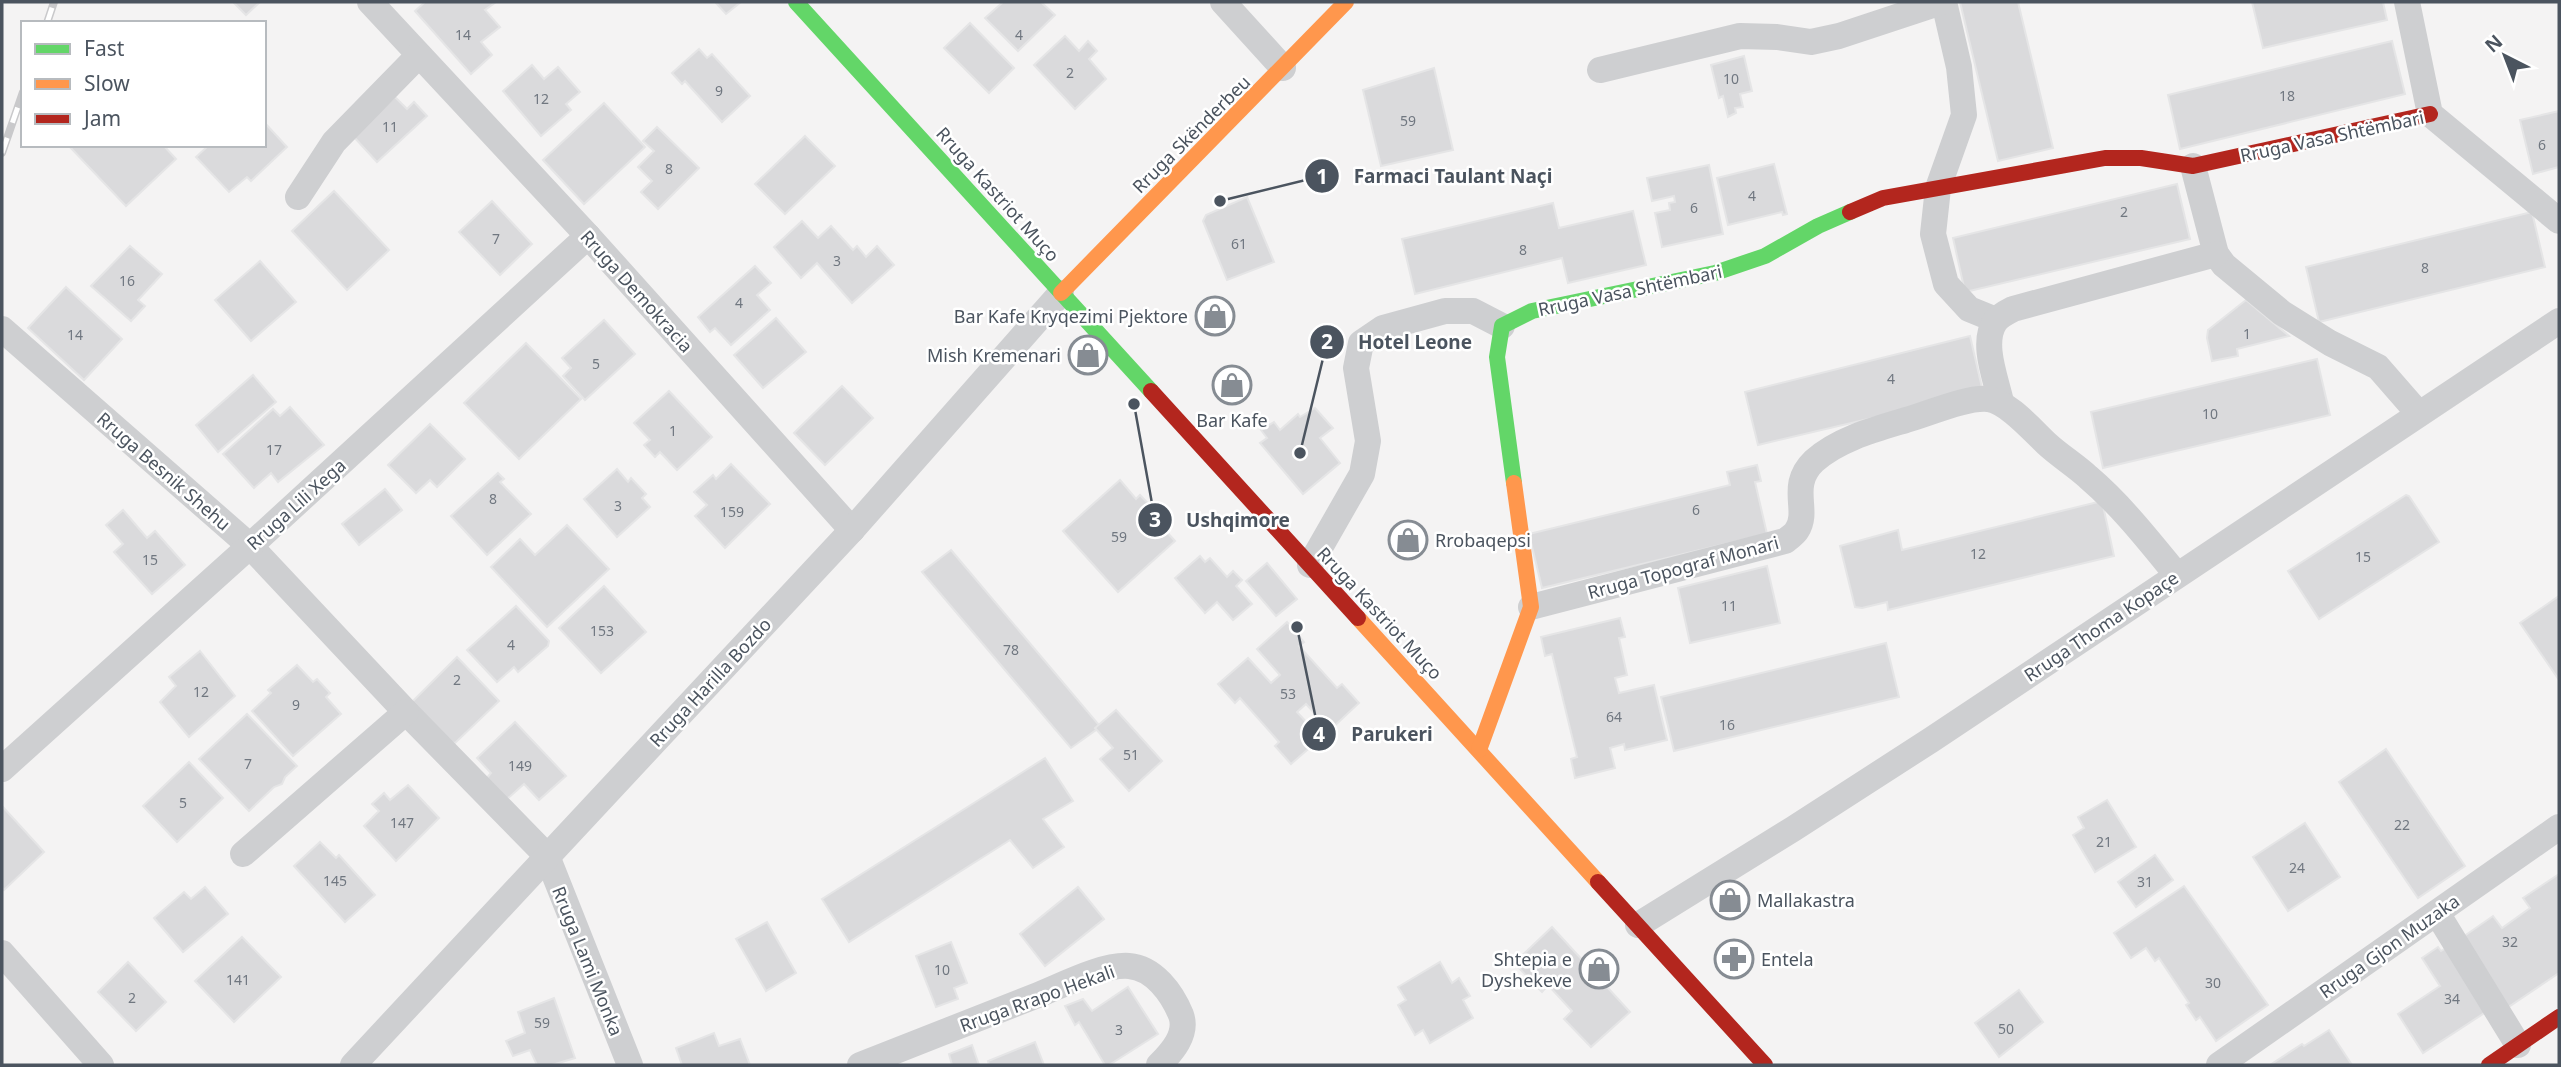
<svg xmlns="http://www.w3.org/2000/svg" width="2561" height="1067" font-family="'Noto Sans',sans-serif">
<rect width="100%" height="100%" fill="#f4f3f3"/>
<g fill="#dadadc" stroke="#e5e5e6" stroke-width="2">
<path d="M233 2H260L246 15Z"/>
<path d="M425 2H496L485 10 500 27 481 42 492 55 471 74 415 11Z"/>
<path d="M715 2H741L726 14Z"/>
<path d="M1003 2H1041L1055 15 1018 51 985 18Z"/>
<path d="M1960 2H2018L2053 148 1998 161Z"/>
<path d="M2252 2H2383L2387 20 2263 48Z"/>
<path d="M970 23 1014 68 989 93 944 48Z"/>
<path d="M1065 36 1079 51 1088 41 1097 51 1089 59 1106 79 1075 109 1034 65Z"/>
<path d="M2392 41 2405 94 2180 149 2168 95Z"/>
<path d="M699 49 707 58 712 54 750 96 722 122 685 81 682 84 672 73Z"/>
<path d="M1744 56 1752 91 1740 94 1743 107 1735 108 1736 113 1728 117 1723 96 1719 98 1711 65Z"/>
<path d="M532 65 544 79 558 67 580 92 566 104 571 110 541 136 503 91Z"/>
<path d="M1434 68 1453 150 1381 166 1363 90Z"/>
<path d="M395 97 407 109 414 102 427 116 377 162 353 136Z"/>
<path d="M604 103 645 147 584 204 543 160Z"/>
<path d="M2559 111V167L2533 174 2520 120Z"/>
<path d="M264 122 287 147 251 181 247 177 229 192 196 157 209 145H264Z"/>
<path d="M657 127 699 168 658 209 641 192 652 181 638 167 654 151 643 141Z"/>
<path d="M805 136 835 166 785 214 755 184Z"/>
<path d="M68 145H163L176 159 126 206Z"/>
<path d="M1774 164 1787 214 1783 215 1782 212 1728 225 1717 178Z"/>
<path d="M1709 165 1723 234 1662 247 1655 213 1670 210 1669 203 1675 202 1674 196 1652 201 1647 178Z"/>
<path d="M2177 184 2190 239 1965 292 1953 238Z"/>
<path d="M334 191 389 250 347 290 292 231Z"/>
<path d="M1247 197 1274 262 1227 280 1203 221 1206 215Z"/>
<path d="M492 201 532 244 500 275 459 232Z"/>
<path d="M1553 203 1559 228 1633 211 1646 265 1568 283 1562 258 1415 294 1402 239Z"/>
<path d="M2532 212 2545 267 2319 322 2306 267Z"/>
<path d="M802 221 818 238 831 226 853 250 857 246 866 257 877 246 894 265 852 303 817 263 801 278 774 247Z"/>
<path d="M130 246 162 274 138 300 145 306 131 321 91 286Z"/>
<path d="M260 261 296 302 251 341 215 300Z"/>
<path d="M755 266 771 283 757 295 770 310 731 345 715 328 710 332 698 317Z"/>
<path d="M66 287 122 339 84 380 28 328Z"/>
<path d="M2246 300 2289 336 2237 349 2238 356 2212 361 2207 338 2208 330Z"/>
<path d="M776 318 806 352 763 388 734 355Z"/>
<path d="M604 320 635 354 585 400 563 376 571 368 562 358Z"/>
<path d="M1970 336 1983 392 1758 445 1745 392Z"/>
<path d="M526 343 581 399 519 459 464 403Z"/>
<path d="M2317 359 2330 415 2103 468 2091 412Z"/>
<path d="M253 375 276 402 218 452 196 425Z"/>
<path d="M842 386 873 418 825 465 794 433Z"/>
<path d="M669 391 712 437 677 470 660 452 655 457 644 445 650 440 634 423Z"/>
<path d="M290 407 324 445 278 482 271 473 254 488 223 454 273 409 280 416Z"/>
<path d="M1315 408 1333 428 1320 438 1340 463 1303 494 1260 443 1267 438 1261 430 1274 422 1280 430 1298 414 1300 417Z"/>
<path d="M430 424 465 459 437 487 430 480 416 493 388 465Z"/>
<path d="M731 464 770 504 725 548 695 516 707 505 694 492 713 475 716 479Z"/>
<path d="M1757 465 1761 481 1755 482 1767 534 1542 588 1529 534 1730 485 1727 472Z"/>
<path d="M617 469 628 482 631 478 646 494 642 498 650 507 617 537 584 499Z"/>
<path d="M498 473 504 479 500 482 531 514 487 555 451 516Z"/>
<path d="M1120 480 1136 499 1140 495 1159 515 1155 519 1175 541 1118 592 1063 531Z"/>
<path d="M385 489 402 510 359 545 342 524Z"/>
<path d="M2406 495 2409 496 2439 542 2319 619 2288 571Z"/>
<path d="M2102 501 2114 556 1888 610 1887 602 1862 608 1855 607 1854 603 1840 546 1898 530 1902 550Z"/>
<path d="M123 510 147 538 155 531 185 565 152 594 114 552 123 544 106 525Z"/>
<path d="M567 525 609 569 547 627 491 567 520 539 535 555Z"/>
<path d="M951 550 1099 725 1096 730 1071 748 922 572Z"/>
<path d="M1200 556 1205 562 1210 558 1227 577 1233 571 1242 580 1236 586 1252 604 1233 620 1217 602 1205 613 1175 578Z"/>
<path d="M1267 563 1297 599 1276 616 1246 581Z"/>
<path d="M1767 566 1780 623 1690 643 1678 588Z"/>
<path d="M604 586 646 632 601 673 559 628Z"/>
<path d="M2559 596V680L2520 623Z"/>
<path d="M516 606 549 641 548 646 518 672 514 667 497 682 467 650Z"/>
<path d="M1620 618 1625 637 1619 638 1627 675 1615 678 1619 693 1654 685 1667 740 1625 750 1624 744 1610 748 1615 768 1575 778 1571 759 1577 757 1552 654 1545 656 1541 637Z"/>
<path d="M1287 622 1304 642 1299 646 1337 688 1342 684 1359 703 1330 730 1306 704 1297 712 1321 738 1291 764 1275 746 1279 742 1240 698 1235 703 1218 684 1248 658 1271 683 1280 675 1257 649Z"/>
<path d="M1886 643 1899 697 1674 751 1661 697Z"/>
<path d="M200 651 235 696 189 737 160 702 176 686 169 677Z"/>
<path d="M457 657 499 701 455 743 448 742 411 703Z"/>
<path d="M297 665 313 682 317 679 330 693 326 697 341 714 293 756 252 711 271 693 268 690Z"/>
<path d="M1116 710 1162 761 1129 791 1100 759 1113 748 1095 728Z"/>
<path d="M247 714 297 766 285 777 282 784 274 787 249 811 199 759Z"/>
<path d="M515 722 566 776 539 800 524 784 506 800 486 779 491 773 477 758Z"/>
<path d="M2386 749 2465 866 2418 898 2339 782Z"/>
<path d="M1045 758 1073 801 1043 819 1064 847 1033 868 1010 840 849 942 822 899Z"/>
<path d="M189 762 223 798 177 842 143 806Z"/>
<path d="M408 785 439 818 396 861 364 826 379 811 372 804 384 793 390 800Z"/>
<path d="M2107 800 2136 847 2095 872 2073 835 2084 828 2078 817Z"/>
<path d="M2 806 44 852 4 890 2 887Z"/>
<path d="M2305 823 2340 877 2288 911 2253 857Z"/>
<path d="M320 842 336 858 339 855 375 895 345 922 294 866Z"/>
<path d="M2155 855 2173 880 2136 907 2118 882Z"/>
<path d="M2559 874V973L2504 1010 2460 939 2493 916 2502 928 2530 908 2523 898Z"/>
<path d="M2184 886 2268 1005 2216 1041 2200 1017 2196 1020 2186 1005 2189 1003 2159 958 2155 961 2146 948 2131 958 2114 933Z"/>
<path d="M205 887 228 914 183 952 154 918 184 892 191 899Z"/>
<path d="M1078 887 1104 919 1045 966 1020 934Z"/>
<path d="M767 922 796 973 766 991 736 939Z"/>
<path d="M1552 927 1630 1012 1591 1047 1564 1019 1572 1011 1548 985 1542 992 1514 963Z"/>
<path d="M242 937 281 977 234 1022 195 981Z"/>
<path d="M951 942 967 983 954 988 958 999 936 1007 916 956Z"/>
<path d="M2438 947 2441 951 2448 947 2489 1010 2423 1053 2398 1014 2440 986 2422 958Z"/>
<path d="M128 962 166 1002 136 1031 98 992Z"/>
<path d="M1440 962 1452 983 1459 978 1470 996 1463 1000 1473 1018 1430 1043 1423 1030 1415 1035 1398 1005 1406 1000 1398 987Z"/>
<path d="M1128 987 1158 1034 1109 1065H1105L1079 1022 1075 1025 1065 1006 1083 999 1092 1011Z"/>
<path d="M2019 990 2043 1022 1999 1057 1975 1023Z"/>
<path d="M554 998 575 1058 552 1065H537L530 1050 513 1056 506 1041 525 1033 518 1012Z"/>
<path d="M2329 1030 2352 1065H2270L2302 1044 2304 1046Z"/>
<path d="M714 1033 719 1046 740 1039 750 1065H682L676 1048Z"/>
<path d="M1035 1042 1044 1065H989L988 1061Z"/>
<path d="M972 1045 979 1065H952L949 1054Z"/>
</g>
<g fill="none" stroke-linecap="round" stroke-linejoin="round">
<g stroke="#cecfd1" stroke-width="26">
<path d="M370 2 588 236 852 530"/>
<path d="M1223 2 1283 68"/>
<path d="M1944 2 1959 67 1964 115 1938 188 1933 234 1946 284 1969 309 1996 320"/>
<path d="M2407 2 2430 114 2559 221"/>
<path d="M1600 70 1740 36 1777 37 1811 42 1839 36 1942 2"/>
<path d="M2193 166 2216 254 2224 265 2282 313 2330 343 2378 367 2419 414"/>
<path d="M298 197 334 142 419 55"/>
<path d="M2 329 250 546 406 712 547 856 630 1065"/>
<path d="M2001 402C1996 379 1981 343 1995 322 1999 316 2007 312 2013 309L2216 254"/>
<path d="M1310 565 1362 474 1368 441 1356 368 1361 343 1383 328 1445 311H1473L1502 326"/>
<path d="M1531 607 1785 541C1789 538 1795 534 1797 530 1810 510 1788 486 1814 461 1838 439 1876 429 1906 420 1928 414 1966 397 1988 399 2008 402 2032 430 2047 444 2060 456 2075 465 2088 477 2122 506 2149 541 2177 575"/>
<path d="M2 769 250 546 588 236"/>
<path d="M243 854 406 712"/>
<path d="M2437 913 2518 1045"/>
<path d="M1638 925 1793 829 1931 740 2559 321"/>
<path d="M2 953 101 1065"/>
<path d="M353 1065 852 530 1061 293"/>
<path d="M860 1065C919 1042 979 1018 1038 995 1063 985 1103 964 1129 966 1154 968 1172 993 1181 1015 1188 1034 1172 1052 1159 1065"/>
<path d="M2219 1065 2559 827"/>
</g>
<g stroke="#63d668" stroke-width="16">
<path d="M796 2 1151 391"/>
<path d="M1514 483 1497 357 1502 326 1532 311 1715 273 1765 256 1818 226 1850 212"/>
</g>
<g stroke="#ff974d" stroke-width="16">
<path d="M1061 293 1346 2"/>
<path d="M1358 618 1598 882"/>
<path d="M1479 750 1531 607 1514 483"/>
</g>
<g stroke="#b3261e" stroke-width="16">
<path d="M1850 212 1883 198 2105 158H2141L2193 166 2430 114"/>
<path d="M1151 391 1358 618"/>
<path d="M1598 882 1765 1065"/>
<path d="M2489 1065 2559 1017"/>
</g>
<defs>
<g id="rail">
<path d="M47 23 54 2"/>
<path d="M2 153 23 92"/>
</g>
</defs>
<use href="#rail" stroke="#c9c9cb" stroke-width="8"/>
<use href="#rail" stroke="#fff" stroke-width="5" stroke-dasharray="16" stroke-linecap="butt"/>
</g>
<defs>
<symbol id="shop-ring" viewBox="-11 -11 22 22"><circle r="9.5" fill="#fff" stroke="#868c93" stroke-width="1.5"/><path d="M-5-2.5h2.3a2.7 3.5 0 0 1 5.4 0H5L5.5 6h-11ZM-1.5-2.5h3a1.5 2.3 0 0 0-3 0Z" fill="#868c93"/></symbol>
<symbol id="pharmacy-ring" viewBox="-11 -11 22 22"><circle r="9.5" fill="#fff" stroke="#868c93" stroke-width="1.5"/><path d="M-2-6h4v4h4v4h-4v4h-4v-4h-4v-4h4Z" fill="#868c93"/></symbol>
</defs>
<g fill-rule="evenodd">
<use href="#shop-ring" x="1193" y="294" width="44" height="44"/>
<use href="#shop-ring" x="1066" y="333" width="44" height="44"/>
<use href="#shop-ring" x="1210" y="363" width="44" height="44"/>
<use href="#shop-ring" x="1386" y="518" width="44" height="44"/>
<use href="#shop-ring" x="1708" y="878" width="44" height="44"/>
<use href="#pharmacy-ring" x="1712" y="937" width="44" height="44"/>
<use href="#shop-ring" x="1577" y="947" width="44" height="44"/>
</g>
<g text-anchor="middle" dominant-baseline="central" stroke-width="5" stroke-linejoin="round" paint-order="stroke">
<g font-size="14" fill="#707780">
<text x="463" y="34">14</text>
<text x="1019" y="34">4</text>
<text x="1070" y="72">2</text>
<text x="1731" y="78">10</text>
<text x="719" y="90">9</text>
<text x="2287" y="95">18</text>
<text x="541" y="98">12</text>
<text x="1408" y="120">59</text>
<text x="390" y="126">11</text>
<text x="2542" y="144">6</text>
<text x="669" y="168">8</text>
<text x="1752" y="195">4</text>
<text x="1694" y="207">6</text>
<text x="2124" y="211">2</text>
<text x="496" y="238">7</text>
<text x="1239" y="243">61</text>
<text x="1523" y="249">8</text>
<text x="837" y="260">3</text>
<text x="2425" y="267">8</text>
<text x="127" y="280">16</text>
<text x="739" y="302">4</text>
<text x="2247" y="333">1</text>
<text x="75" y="334">14</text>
<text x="596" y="363">5</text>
<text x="1891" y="378">4</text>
<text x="2210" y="413">10</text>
<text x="673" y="430">1</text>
<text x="274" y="449">17</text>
<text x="493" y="498">8</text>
<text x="618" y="505">3</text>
<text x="1696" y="509">6</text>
<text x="732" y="511">159</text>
<text x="1119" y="536">59</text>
<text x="1978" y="553">12</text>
<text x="2363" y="556">15</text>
<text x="150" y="559">15</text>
<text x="1729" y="605">11</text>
<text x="602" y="630">153</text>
<text x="511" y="644">4</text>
<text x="1011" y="649">78</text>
<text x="457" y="679">2</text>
<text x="201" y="691">12</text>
<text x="1288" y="693">53</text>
<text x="296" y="704">9</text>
<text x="1614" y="716">64</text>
<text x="1727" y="724">16</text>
<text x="1131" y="754">51</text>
<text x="248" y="763">7</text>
<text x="520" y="765">149</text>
<text x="183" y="802">5</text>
<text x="402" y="822">147</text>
<text x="2402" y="824">22</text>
<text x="2104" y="841">21</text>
<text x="2297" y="867">24</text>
<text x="335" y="880">145</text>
<text x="2145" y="881">31</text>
<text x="2510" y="941">32</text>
<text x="942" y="969">10</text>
<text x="238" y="979">141</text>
<text x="2213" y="982">30</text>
<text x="132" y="997">2</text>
<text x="2452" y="998">34</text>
<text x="542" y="1022">59</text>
<text x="2006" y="1028">50</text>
<text x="1119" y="1029">3</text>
</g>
<g font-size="18" fill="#4b545f" stroke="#fff">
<text transform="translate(1191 134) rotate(-45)">Rruga Skënderbeu</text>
<text transform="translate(2332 136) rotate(-12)">Rruga Vasa Shtëmbari</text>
<text transform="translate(998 194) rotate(48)">Rruga Kastriot Muço</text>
<text transform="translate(1630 290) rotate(-12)">Rruga Vasa Shtëmbari</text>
<text transform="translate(637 291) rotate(48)">Rruga Demokracia</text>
<text transform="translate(164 471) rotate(41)">Rruga Besnik Shehu</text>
<text transform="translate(296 504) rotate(-42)">Rruga Lili Xega</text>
<text transform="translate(1683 567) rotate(-15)">Rruga Topograf Monari</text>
<text transform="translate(1380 613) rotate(47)">Rruga Kastriot Muço</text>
<text transform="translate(2101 626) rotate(-34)">Rruga Thoma Kopaçe</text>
<text transform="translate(710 682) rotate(-47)">Rruga Harilla Bozdo</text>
<text transform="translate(2389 946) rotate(-35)">Rruga Gjon Muzaka</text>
<text transform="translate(588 961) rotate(68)">Rruga Lami Monka</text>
<text transform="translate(1037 998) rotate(-20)">Rruga Rrapo Hekali</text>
</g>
<g font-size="18" fill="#4b545f" stroke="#fff" text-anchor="end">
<text x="1188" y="316">Bar Kafe Kryqezimi Pjektore</text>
<text x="1061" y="355">Mish Kremenari</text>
<text x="1232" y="420" text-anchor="middle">Bar Kafe</text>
<text x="1435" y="540" text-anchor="start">Rrobaqepsi</text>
<text x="1757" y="900" text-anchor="start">Mallakastra</text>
<text x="1572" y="959">Shtepia e<tspan x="1572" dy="21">Dyshekeve</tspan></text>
<text x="1761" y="959" text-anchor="start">Entela</text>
</g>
</g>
<path fill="none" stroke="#4b545f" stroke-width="2.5" d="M1220 201L1322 176M1300 453L1327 342M1134 404L1155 520M1297 627L1319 734"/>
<g fill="#4b545f" stroke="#fff" stroke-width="2.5">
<circle cx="1220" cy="201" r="7"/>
<circle cx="1300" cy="453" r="7"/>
<circle cx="1134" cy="404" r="7"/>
<circle cx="1297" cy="627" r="7"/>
<circle cx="1322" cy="176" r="18"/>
<circle cx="1327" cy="342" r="18"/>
<circle cx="1155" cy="520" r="18"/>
<circle cx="1319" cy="734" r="18"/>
</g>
<g font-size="21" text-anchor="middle" font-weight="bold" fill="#fff">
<text x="1322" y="184">1</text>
<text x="1327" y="349">2</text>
<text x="1155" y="527">3</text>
<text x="1319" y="742">4</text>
</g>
<g font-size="19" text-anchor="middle" font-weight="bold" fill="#4b545f" stroke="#fff" stroke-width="5" stroke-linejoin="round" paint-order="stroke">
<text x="1453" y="183">Farmaci Taulant Naçi</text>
<text x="1415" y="349">Hotel Leone</text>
<text x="1238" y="527">Ushqimore</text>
<text x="1392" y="741">Parukeri</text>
</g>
<rect width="2561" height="1067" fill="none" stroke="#4b545f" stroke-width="7"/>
<rect x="21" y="21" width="245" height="126" fill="#ffffff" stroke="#b7bbbf" stroke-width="2"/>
<rect x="35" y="44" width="35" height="10" fill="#63d668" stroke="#b7bbbf" stroke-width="2"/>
<text x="84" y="56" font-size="21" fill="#4b545f">Fast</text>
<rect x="35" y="79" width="35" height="10" fill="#ff974d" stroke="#b7bbbf" stroke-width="2"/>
<text x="84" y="91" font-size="21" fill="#4b545f">Slow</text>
<rect x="35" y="114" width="35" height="10" fill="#b3261e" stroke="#b7bbbf" stroke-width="2"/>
<text x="84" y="126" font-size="21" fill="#4b545f">Jam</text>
<g transform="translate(2505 56) rotate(318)" stroke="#ffffff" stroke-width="5" paint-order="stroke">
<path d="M0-5L12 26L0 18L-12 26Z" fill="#4b545f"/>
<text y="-10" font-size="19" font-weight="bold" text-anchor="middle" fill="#4b545f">N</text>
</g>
</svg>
